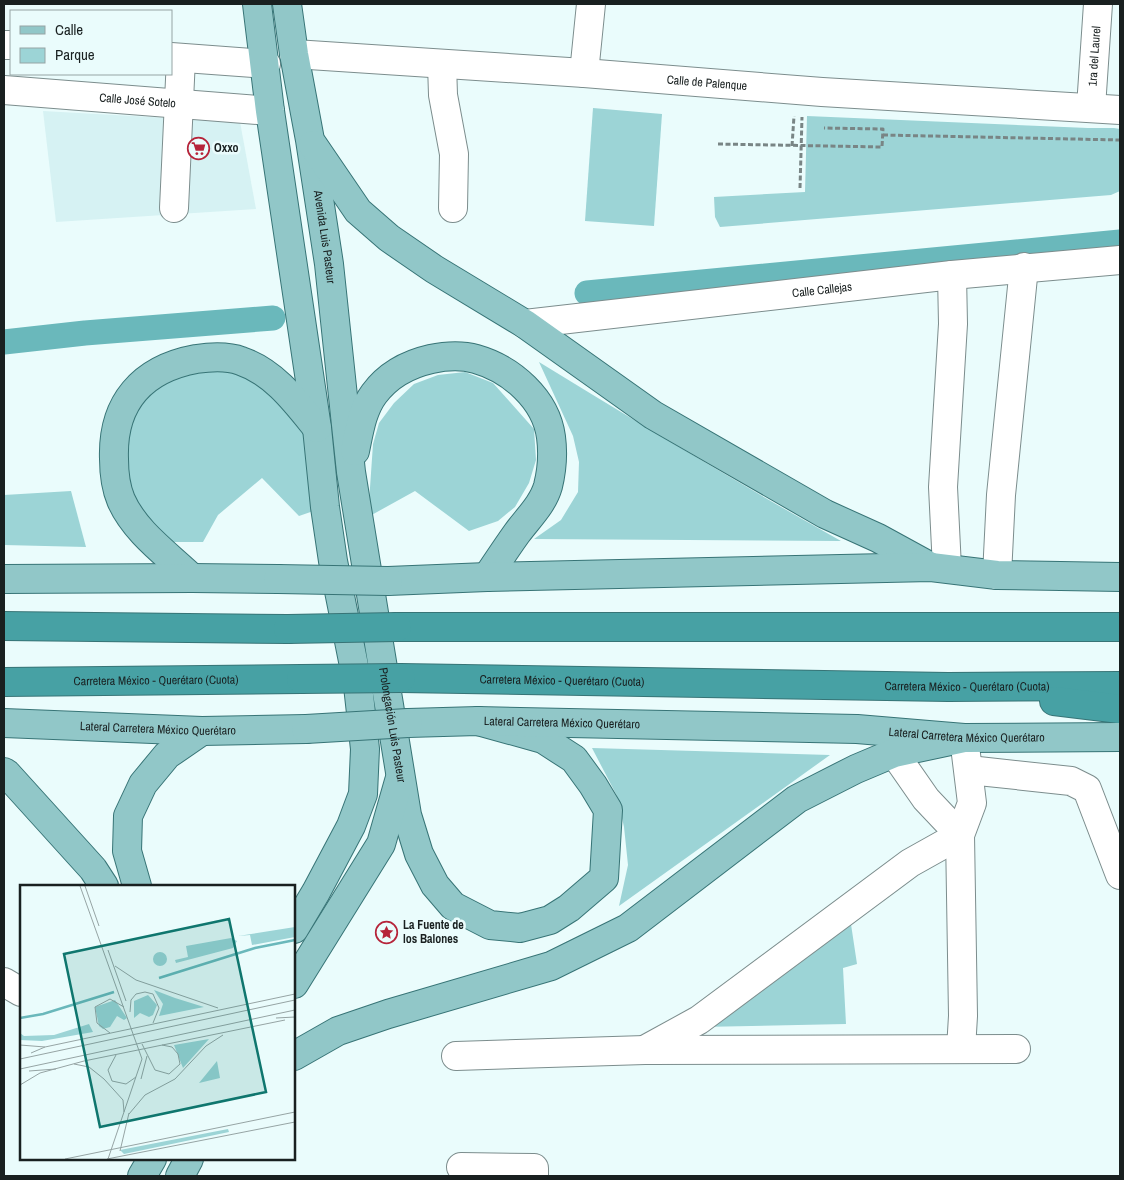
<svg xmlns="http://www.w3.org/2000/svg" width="1124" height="1180" font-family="'Archivo Narrow',sans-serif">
<rect width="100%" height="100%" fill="#eafcfc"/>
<path fill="#d6f2f3" d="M43 111 240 122 256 209 56 222Z"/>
<g fill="#9cd4d6">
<path d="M593 108 662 114 654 226 585 221Z"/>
<path d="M807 116 1088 128H1114L1120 129V191L1111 195 720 227 715 217 714 197 805 192Z"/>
<path d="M241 360 317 428 325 507 299 516 262 478 218 515 203 542H154L121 499 133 391 157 372Z"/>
<path d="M539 362C639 423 739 484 841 541L534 539 561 520 578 492 579 462 573 436Z"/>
<path d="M465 372 493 383 534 429 536 460 529 483 515 507 498 521 469 531 415 491 368 517 373 444 379 423 394 403 414 384 438 375Z"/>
<path d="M71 491 86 547 4 545V495Z"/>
<path d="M592 748 830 755 619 906 628 865 624 827 617 796Z"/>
<path d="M849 911 857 964 843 968 846 1024 700 1027Z"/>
</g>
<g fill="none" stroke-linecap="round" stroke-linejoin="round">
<g stroke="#6ab8bb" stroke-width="25">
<path d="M587 293 1120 242"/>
<path d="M4 342 85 333 273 318"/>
</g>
<defs>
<g id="minor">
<path d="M4 45H11"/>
<path id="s1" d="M294 54 584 73 822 92 1120 110"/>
<path d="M171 57 266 64"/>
<path d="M442 64 443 95 454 154 453 208"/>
<path d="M584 73 591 4"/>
<path id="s2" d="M4 90 270 111"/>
<path id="s3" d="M1091 107 1098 4"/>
<path d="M174 208 181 58"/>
<path id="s4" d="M525 324 952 275 1120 260"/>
<path d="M947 568 943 487 953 324 952 275"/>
<path d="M997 575 1001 495 1024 267"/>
<path d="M894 753 926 799 960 835"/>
<path d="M969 770 1071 781 1087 789 1120 875"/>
<path d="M4 982 21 992"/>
<path d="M648 1048 699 1020 910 863 960 835"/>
<path d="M961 1049 963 1016 960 835 972 803 964 738"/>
<path d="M456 1056 645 1050 1016 1049"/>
<path d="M461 1167 534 1168V1176"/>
</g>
<g id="major">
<path d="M257 4 270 111 317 428 325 507 333 561 358 686 365 749 363 794 351 826 316 892 294 929"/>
<path id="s5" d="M287 4 294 54 310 140 329 264 351 472 407 815 419 854 435 885 453 906 490 925 520 928 550 920 569 908 604 878 608 810 593 785 574 759 543 739 478 721"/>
<path d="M313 145 358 211 389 238 434 269 525 324 653 415 825 514 878 538 931 567"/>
<path d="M355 451C359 432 362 410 374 394 388 375 409 364 431 359 445 356 462 355 476 359 511 369 546 399 551 437 553 452 552 470 548 486 543 504 528 518 517 533 507 547 497 562 487 577"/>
<path d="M192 578C167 554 135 532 121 500 116 488 114 472 114 459 112 403 142 369 196 359 210 357 228 356 241 361 274 372 296 402 317 428"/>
<path d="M4 579 192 578 278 579"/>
<path d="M388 581 487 577 931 567 997 575 1120 577"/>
<path id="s6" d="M4 723 202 731 306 729"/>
<path id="s7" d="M408 723 478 721 857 729 964 738 1120 737"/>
<path d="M4 772 7 774 93 869 104 886"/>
<path d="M137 886 127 851 128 816 143 784 167 755 202 731"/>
<path d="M294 984 381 844 399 781"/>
<path d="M294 1056 338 1031 388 1014 551 966 628 928 797 799 856 769 894 753 964 738"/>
<path d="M142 1176 152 1159"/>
<path d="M180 1176 189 1159"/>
</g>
<g id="highway">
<path d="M4 626 288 629"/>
<path d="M397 627H1120"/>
<path id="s8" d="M401 678 948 687 1120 686"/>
<path id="s9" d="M4 682 301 679"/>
<path d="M1054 701 1120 709"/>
</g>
</defs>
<use href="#minor" stroke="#7c8d8d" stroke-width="30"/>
<use href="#major" stroke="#377476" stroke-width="30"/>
<use href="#highway" stroke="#377476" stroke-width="30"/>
<g stroke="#798585" stroke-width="3" stroke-dasharray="5 2.5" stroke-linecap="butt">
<path d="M883 135 1120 140"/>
<path d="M718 144 882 147 883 129 824 128"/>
<path d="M792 146 794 116"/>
<path d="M800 188 802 117"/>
</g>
<use href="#minor" stroke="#fff" stroke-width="28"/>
<use href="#major" stroke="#91c7c8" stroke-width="28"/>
<use href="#highway" stroke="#47a1a4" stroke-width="28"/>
<defs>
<g id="major-bridge">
<path d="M278 579 388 581"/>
<path d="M306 729 408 723"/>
</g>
<g id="highway-bridge">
<path d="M288 629 397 627"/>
<path d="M301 679 401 678"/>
</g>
</defs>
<use href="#major-bridge" stroke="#377476" stroke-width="30" stroke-linecap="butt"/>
<use href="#highway-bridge" stroke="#377476" stroke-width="30" stroke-linecap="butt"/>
<use href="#major-bridge" stroke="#91c7c8" stroke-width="28"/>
<use href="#highway-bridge" stroke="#47a1a4" stroke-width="28"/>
</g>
<defs>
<symbol id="supermarket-ring" viewBox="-11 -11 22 22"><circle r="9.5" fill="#eafcfc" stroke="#b6243a" stroke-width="1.5"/><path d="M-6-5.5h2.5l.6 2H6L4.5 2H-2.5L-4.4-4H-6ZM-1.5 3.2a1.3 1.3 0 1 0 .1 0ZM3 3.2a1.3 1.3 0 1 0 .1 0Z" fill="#b6243a"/></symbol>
<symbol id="sight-ring" viewBox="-11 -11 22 22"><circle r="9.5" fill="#eafcfc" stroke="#b6243a" stroke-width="1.5"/><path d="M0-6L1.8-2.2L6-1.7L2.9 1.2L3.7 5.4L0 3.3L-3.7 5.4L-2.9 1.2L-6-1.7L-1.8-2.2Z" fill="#b6243a"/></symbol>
</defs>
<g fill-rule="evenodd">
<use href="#supermarket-ring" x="186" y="136" width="25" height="25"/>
<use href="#sight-ring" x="374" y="920" width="25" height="25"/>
</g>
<g text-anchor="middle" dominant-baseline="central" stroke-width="5" stroke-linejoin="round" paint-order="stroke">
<g font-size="12" fill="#192020" stroke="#eafcfc">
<text stroke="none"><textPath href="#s3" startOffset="51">1ra del Laurel</textPath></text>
<text stroke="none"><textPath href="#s1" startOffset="414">Calle de Palenque</textPath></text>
<text stroke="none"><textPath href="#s2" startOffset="134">Calle José Sotelo</textPath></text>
<text stroke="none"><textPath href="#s5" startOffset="236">Avenida Luis Pasteur</textPath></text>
<text stroke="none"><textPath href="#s4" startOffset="299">Calle Callejas</textPath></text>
<text stroke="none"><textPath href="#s9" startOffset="152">Carretera México - Querétaro (Cuota)</textPath></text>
<text stroke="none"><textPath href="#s8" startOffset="161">Carretera México - Querétaro (Cuota)</textPath></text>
<text stroke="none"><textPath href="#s8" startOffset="566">Carretera México - Querétaro (Cuota)</textPath></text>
<text stroke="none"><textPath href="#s7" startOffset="154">Lateral Carretera México Querétaro</textPath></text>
<text stroke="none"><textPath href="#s5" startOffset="729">Prolongación Luis Pasteur</textPath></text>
<text stroke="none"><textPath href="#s6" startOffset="154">Lateral Carretera México Querétaro</textPath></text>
<text stroke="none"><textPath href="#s7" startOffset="559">Lateral Carretera México Querétaro</textPath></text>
</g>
<g font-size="12" font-weight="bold" fill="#192020" stroke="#eafcfc" text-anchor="start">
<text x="214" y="148">Oxxo</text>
<text x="403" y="925">La Fuente de<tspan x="403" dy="14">los Balones</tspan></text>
</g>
</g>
<g transform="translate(20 885)">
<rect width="275" height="275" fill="#eafcfc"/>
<path d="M275 42V52L232 60 230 50 218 51ZM211 53 217 56 213 63 156 78 155 75 168 72 166 61ZM133 74a7 7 0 1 1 14 0a7 7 0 1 1-14 0ZM134 105 155 113 184 122 139 131 143 119ZM128 110 137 120 133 130 129 132 120 128 114 133V116ZM95 115 107 133 104 135 97 131 90 142 83 144 79 141 75 122ZM69 139 73 147 22 156 0 155V148L4 151 34 150ZM189 154 163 183 154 160ZM197 176 200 193 179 198ZM208 244 209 247 104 269 100 265Z" fill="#9cd4d6"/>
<path fill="none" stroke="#6ab8bb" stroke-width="2.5" d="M139 93 235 63 275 55M0 133 23 129 94 107"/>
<path fill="none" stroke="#96a4a4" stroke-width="1" d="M60 1 122 174 88 274M65 1 79 41M88 65 106 116M95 81 116 95 198 123M110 127 111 115 116 109 125 107 133 109 139 123 133 138M256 133 275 132M90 148 77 138 75 122 90 114 104 122M122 159 135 185 149 189 160 179 158 169 152 162 142 160M0 160 25 162 275 109M11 168 25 162M96 170 88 185 92 196 106 199 116 192M0 174 275 115M54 179 69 182 84 194 103 215 104 227M0 184 275 125M9 186 36 184M121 194 127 171M0 200 20 188 64 176 265 135M109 229 125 210 155 194 186 161 203 150M100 266 109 228M45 274 275 227M87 274 275 237"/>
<path fill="#0f766e" fill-opacity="0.15" stroke="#0f766e" stroke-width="2.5" d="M209 34 246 207 80 242 44 69Z"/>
<rect width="275" height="275" fill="none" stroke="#192020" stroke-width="2.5"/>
</g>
<rect width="1124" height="1180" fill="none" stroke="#192020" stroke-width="10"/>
<rect x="10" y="10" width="162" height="65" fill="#eafcfc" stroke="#96a4a4"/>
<rect x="20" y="26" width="25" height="8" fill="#91c7c8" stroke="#96a4a4"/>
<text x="55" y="35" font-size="15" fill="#192020">Calle</text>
<rect x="20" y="48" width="25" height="15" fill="#9cd4d6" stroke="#96a4a4"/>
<text x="55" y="60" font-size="15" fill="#192020">Parque</text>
</svg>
